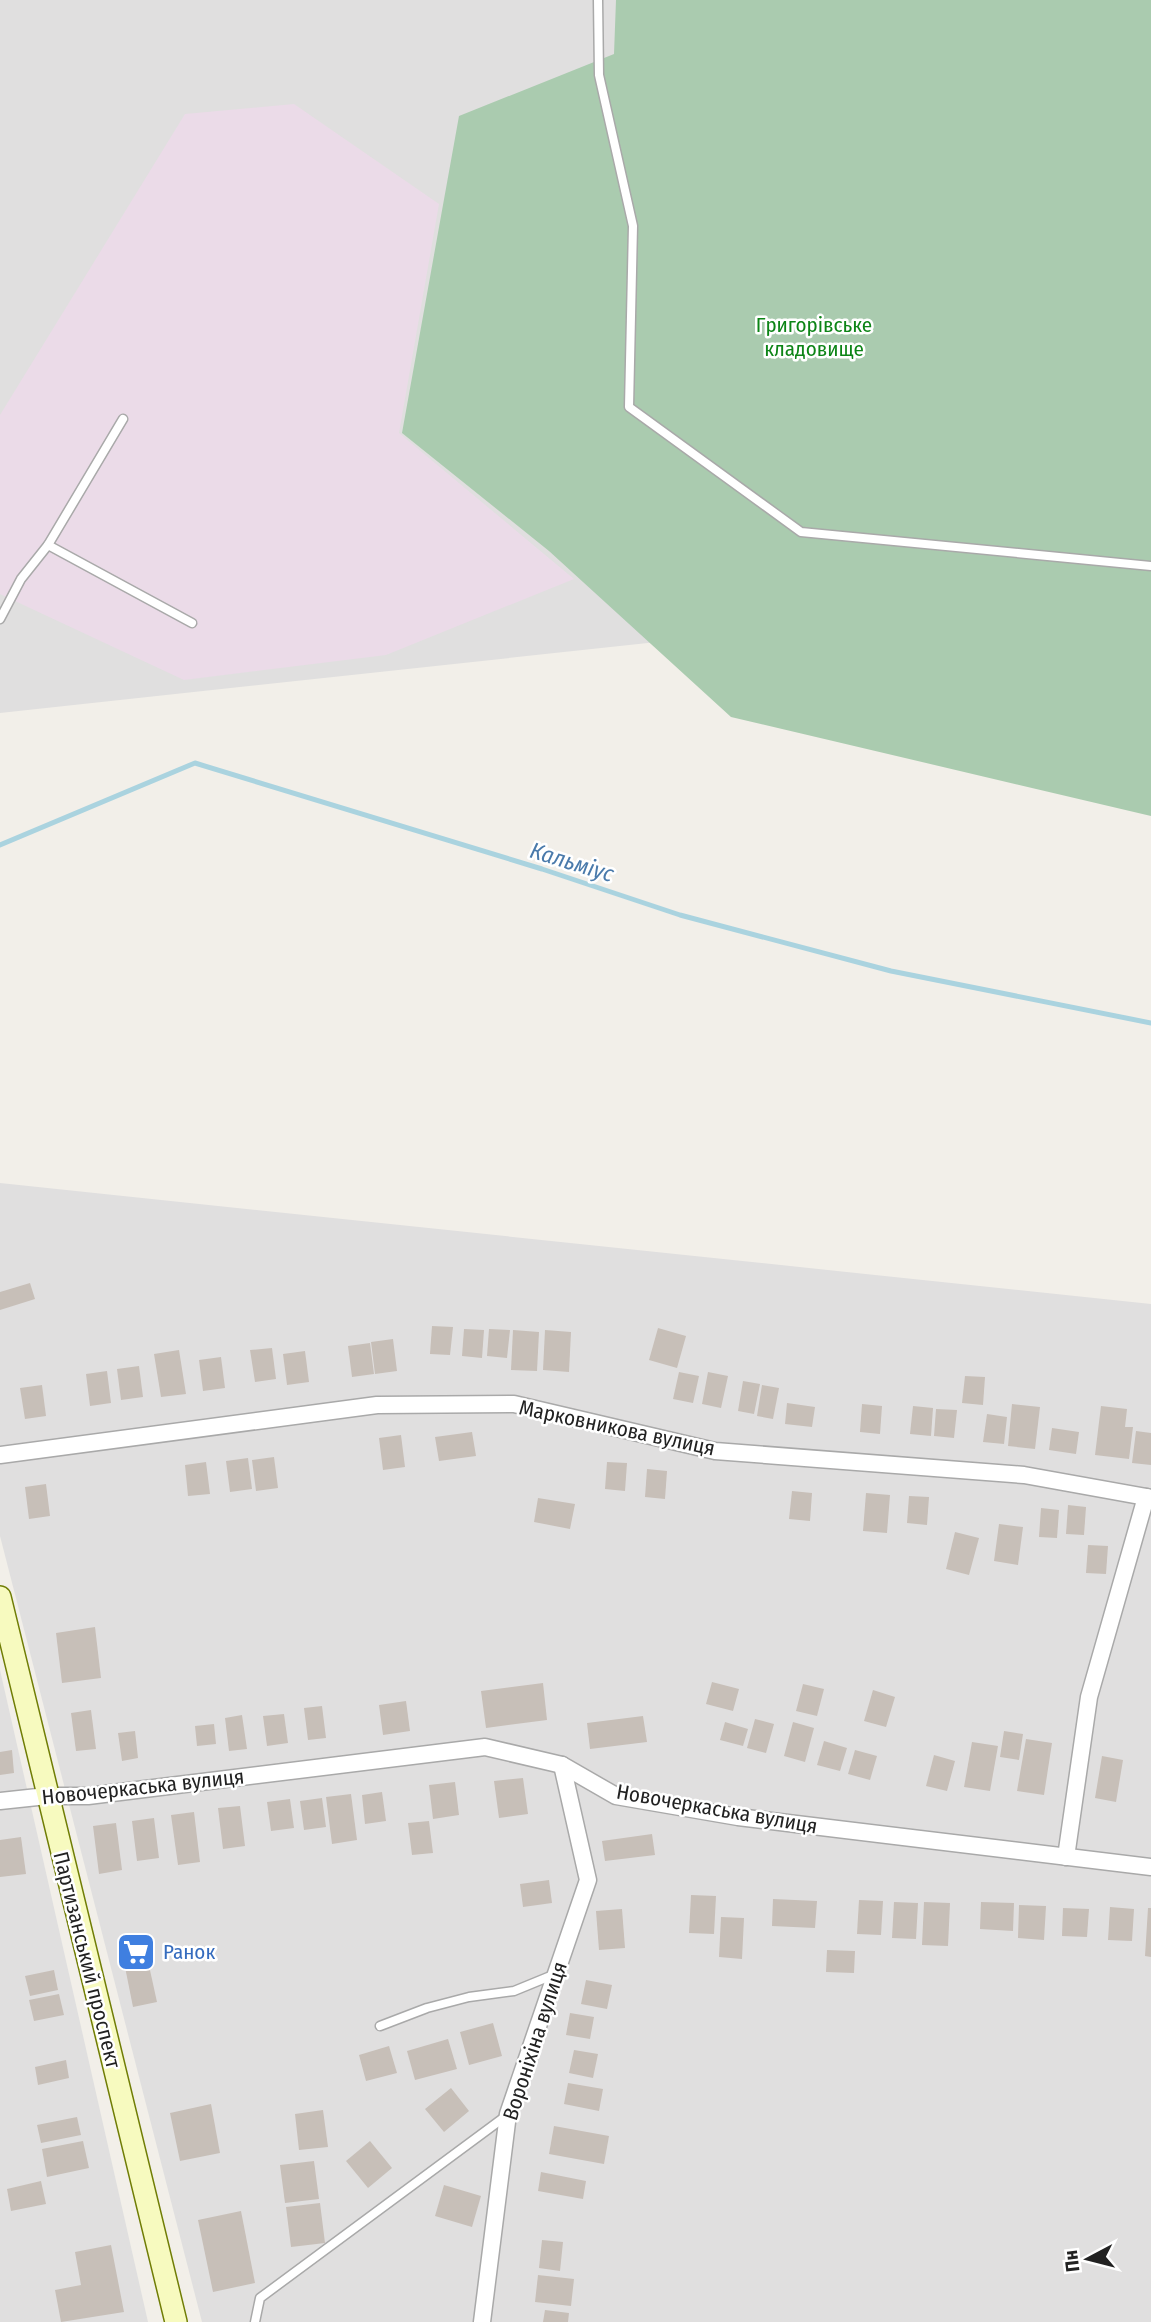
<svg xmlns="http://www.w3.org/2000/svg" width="1151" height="2322" font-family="'Fira Sans Condensed',sans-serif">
<rect width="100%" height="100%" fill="#f2efe9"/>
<g fill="#e0dfdf">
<path d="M0 0H1151L657 642 0 713Z"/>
<path d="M0 1183 1151 1304V2322H202L0 1536Z"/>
<path d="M0 1670 148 2322H0Z"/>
</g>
<path fill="#ebdbe8" d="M294 104 439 204 399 433 574 579 386 655 184 680 0 594V415L185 114Z"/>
<path fill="#aacbaf" d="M616 0H1151V816L731 717 549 551 402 433 459 116 614 54Z"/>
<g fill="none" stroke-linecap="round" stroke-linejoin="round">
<path stroke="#aad3df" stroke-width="5" d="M0 845 195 763 542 869 680 915 891 971 1151 1023"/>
</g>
<g fill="#c7bfb8">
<path d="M30 1283 35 1299 0 1310V1292Z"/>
<path d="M432 1326 453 1327 450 1355 430 1354Z"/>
<path d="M658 1328 686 1336 677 1368 649 1360Z"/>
<path d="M464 1329 484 1330 482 1358 462 1356Z"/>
<path d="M489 1329 510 1330 507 1358 487 1356Z"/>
<path d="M513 1330 539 1332 537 1371 511 1370Z"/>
<path d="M545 1330 571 1332 569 1372 543 1370Z"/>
<path d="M393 1339 397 1371 375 1374 371 1342Z"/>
<path d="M370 1343 374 1374 352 1377 348 1346Z"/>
<path d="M272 1348 276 1379 255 1382 250 1350Z"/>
<path d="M179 1350 186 1394 161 1397 154 1354Z"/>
<path d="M305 1351 309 1382 287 1385 283 1354Z"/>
<path d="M221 1357 225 1388 203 1391 199 1360Z"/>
<path d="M139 1366 143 1397 121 1400 117 1369Z"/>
<path d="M107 1371 111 1403 90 1406 86 1374Z"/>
<path d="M679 1372 699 1376 693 1403 673 1399Z"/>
<path d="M708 1372 728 1376 721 1408 702 1404Z"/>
<path d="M965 1376 985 1377 983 1405 962 1403Z"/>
<path d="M743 1381 760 1384 754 1414 738 1411Z"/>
<path d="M42 1385 46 1416 25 1419 20 1388Z"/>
<path d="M762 1385 779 1388 773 1419 757 1416Z"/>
<path d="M787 1403 815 1407 812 1427 785 1424Z"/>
<path d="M862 1404 882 1406 880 1434 860 1432Z"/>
<path d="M1012 1404 1040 1407 1035 1449 1008 1446Z"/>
<path d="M913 1406 933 1408 931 1436 910 1434Z"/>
<path d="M1101 1406 1127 1409 1125 1427H1133L1129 1459 1095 1455Z"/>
<path d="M936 1409 957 1410 954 1438 934 1436Z"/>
<path d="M987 1414 1007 1417 1004 1444 983 1442Z"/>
<path d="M1052 1428 1079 1432 1076 1454 1049 1450Z"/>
<path d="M1136 1431 1151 1433V1465L1132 1463Z"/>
<path d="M472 1432 476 1456 439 1461 435 1437Z"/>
<path d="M401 1435 405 1467 383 1470 379 1438Z"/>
<path d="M274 1457 278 1488 256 1491 252 1460Z"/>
<path d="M248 1458 252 1489 230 1492 226 1461Z"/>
<path d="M206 1462 210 1494 188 1496 185 1465Z"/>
<path d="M607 1462 627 1463 625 1491 605 1489Z"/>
<path d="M647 1469 667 1471 665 1499 645 1497Z"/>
<path d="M46 1484 50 1516 29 1519 25 1487Z"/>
<path d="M792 1491 812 1493 810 1521 789 1519Z"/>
<path d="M866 1493 890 1495 887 1533 863 1531Z"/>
<path d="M909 1496 929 1497 927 1525 907 1523Z"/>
<path d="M538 1498 575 1504 570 1529 534 1522Z"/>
<path d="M1068 1505 1086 1507 1084 1535 1066 1534Z"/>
<path d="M1041 1508 1059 1510 1057 1538 1039 1537Z"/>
<path d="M999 1524 1023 1527 1018 1565 994 1561Z"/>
<path d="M955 1532 979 1538 969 1575 946 1569Z"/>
<path d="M1088 1545 1108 1546 1106 1574 1086 1573Z"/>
<path d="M95 1627 101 1678 62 1683 56 1633Z"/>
<path d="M712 1682 739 1689 733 1711 706 1704Z"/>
<path d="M543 1683 547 1720 486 1728 481 1691Z"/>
<path d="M803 1684 824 1689 817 1716 796 1711Z"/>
<path d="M873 1690 895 1697 886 1727 864 1721Z"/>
<path d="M406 1701 410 1731 383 1735 379 1705Z"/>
<path d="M322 1706 326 1738 308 1740 304 1708Z"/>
<path d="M91 1710 96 1749 76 1751 71 1713Z"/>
<path d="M284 1714 288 1743 267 1746 263 1716Z"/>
<path d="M242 1715 247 1749 229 1751 225 1718Z"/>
<path d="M643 1716 647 1742 590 1749 587 1723Z"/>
<path d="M755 1719 774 1724 766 1753 747 1748Z"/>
<path d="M725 1722 748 1729 743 1746 720 1740Z"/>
<path d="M793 1722 814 1728 805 1762 784 1756Z"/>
<path d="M214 1724 216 1744 197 1746 195 1726Z"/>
<path d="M135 1731 138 1758 122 1761 118 1733Z"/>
<path d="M1004 1731 1023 1734 1019 1760 1000 1757Z"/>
<path d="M1026 1739 1052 1743 1044 1795 1017 1791Z"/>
<path d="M824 1741 847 1748 840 1771 817 1765Z"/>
<path d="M972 1742 998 1746 990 1791 964 1787Z"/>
<path d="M12 1750 14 1773 0 1775V1752Z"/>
<path d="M855 1750 877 1756 870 1780 848 1774Z"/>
<path d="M934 1755 955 1761 947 1791 926 1786Z"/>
<path d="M1102 1756 1123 1760 1116 1802 1095 1798Z"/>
<path d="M523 1778 528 1814 499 1818 494 1781Z"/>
<path d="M455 1782 459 1815 433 1819 429 1785Z"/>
<path d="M382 1792 386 1821 365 1824 362 1795Z"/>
<path d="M351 1794 357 1840 332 1844 326 1797Z"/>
<path d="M322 1798 326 1827 304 1830 300 1801Z"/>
<path d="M290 1799 294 1828 271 1831 267 1802Z"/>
<path d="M240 1806 245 1846 223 1849 218 1808Z"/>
<path d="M194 1812 200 1862 178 1865 171 1815Z"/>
<path d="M154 1818 159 1858 137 1861 132 1821Z"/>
<path d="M429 1821 433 1853 412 1855 408 1823Z"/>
<path d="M116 1823 122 1870 99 1874 93 1826Z"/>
<path d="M652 1834 655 1855 605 1861 602 1841Z"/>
<path d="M21 1837 26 1874 0 1877V1840Z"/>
<path d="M549 1880 552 1903 523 1907 520 1884Z"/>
<path d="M691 1895 716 1896 714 1934 689 1933Z"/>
<path d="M773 1899 817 1901 815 1928 772 1926Z"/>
<path d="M859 1900 883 1901 881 1935 857 1934Z"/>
<path d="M894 1902 918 1903 916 1939 892 1938Z"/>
<path d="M924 1902 950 1903 948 1946 922 1945Z"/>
<path d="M981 1902 1014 1903 1013 1931 980 1929Z"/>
<path d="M1019 1905 1046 1906 1044 1940 1018 1938Z"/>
<path d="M1110 1907 1134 1909 1132 1941 1108 1940Z"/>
<path d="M1063 1908 1089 1909 1087 1937 1062 1936Z"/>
<path d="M1148 1908H1151V1957L1145 1956Z"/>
<path d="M622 1909 625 1948 599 1950 596 1911Z"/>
<path d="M721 1917 744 1918 742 1959 719 1957Z"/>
<path d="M827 1950 855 1951 854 1973 826 1972Z"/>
<path d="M146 1952 157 2002 133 2007 123 1957Z"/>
<path d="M54 1970 58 1990 30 1996 25 1976Z"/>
<path d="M586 1980 612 1985 607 2009 581 2004Z"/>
<path d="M59 1994 64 2015 34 2021 29 2000Z"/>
<path d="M570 2013 594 2017 590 2039 566 2035Z"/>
<path d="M493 2023 502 2056 469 2065 460 2032Z"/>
<path d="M448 2039 457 2069 415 2080 407 2051Z"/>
<path d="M389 2046 397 2073 366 2081 359 2055Z"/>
<path d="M574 2050 598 2054 593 2078 569 2073Z"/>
<path d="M66 2060 69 2078 38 2085 35 2067Z"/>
<path d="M568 2083 603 2089 599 2111 564 2104Z"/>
<path d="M451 2088 469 2111 444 2132 425 2109Z"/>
<path d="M211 2104 220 2153 180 2161 170 2113Z"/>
<path d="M323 2110 328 2147 299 2150 295 2114Z"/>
<path d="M77 2117 81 2135 41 2143 37 2125Z"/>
<path d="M554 2126 609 2136 604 2164 549 2154Z"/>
<path d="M83 2141 89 2168 47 2177 42 2149Z"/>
<path d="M370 2141 392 2168 368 2188 346 2161Z"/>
<path d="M314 2161 319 2199 285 2203 280 2165Z"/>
<path d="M541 2172 586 2181 583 2199 538 2191Z"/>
<path d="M41 2181 46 2204 11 2211 7 2189Z"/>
<path d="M444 2185 481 2196 472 2227 435 2216Z"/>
<path d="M320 2203 325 2243 291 2247 286 2207Z"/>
<path d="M241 2211 255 2283 213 2292 198 2220Z"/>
<path d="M542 2240 563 2242 560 2271 539 2268Z"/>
<path d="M111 2245 124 2312 61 2322 55 2290 81 2285 75 2252Z"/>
<path d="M538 2275 574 2279 571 2306 535 2302Z"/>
<path d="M545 2310 569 2313 568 2322H543Z"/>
</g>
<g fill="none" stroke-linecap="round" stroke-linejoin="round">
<defs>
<g id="lane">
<path d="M598 0 599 75 633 226 629 407 801 532 1151 566"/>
<path d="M48 545 192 623"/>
<path d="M0 619 21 579 48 545 123 419"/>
<path d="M380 2026 427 2008 469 1997 514 1991 553 1975"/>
<path d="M255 2322 260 2298 506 2116"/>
</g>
<g id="street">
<path d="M0 1455 377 1405 514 1404 715 1451 1024 1475 1151 1498"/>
<path d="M0 1801 47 1796H88L485 1747 562 1765 616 1796 738 1817 1151 1867"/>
<path d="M1066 1857 1089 1697 1146 1497"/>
<path d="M482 2322 508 2114 588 1880 562 1765"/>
</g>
<path id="secondary" d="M0 1597 176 2322"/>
</defs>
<use href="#lane" stroke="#a9a9a9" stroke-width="11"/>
<use href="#street" stroke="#a9a9a9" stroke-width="19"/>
<use href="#secondary" stroke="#707d05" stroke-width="24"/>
<use href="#lane" stroke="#fff" stroke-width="8"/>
<use href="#street" stroke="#fff" stroke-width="16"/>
<use href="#secondary" stroke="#f7fabf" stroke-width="21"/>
</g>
<defs>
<symbol id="supermarket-square" viewBox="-11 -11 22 22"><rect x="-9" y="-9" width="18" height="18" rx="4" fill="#3f7fe0" stroke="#fff"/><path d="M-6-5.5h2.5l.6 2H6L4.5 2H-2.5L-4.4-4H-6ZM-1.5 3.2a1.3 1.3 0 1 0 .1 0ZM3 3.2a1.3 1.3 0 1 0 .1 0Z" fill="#fff"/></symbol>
</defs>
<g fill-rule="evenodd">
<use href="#supermarket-square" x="114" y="1930" width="44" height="44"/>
</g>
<g text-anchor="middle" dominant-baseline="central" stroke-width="5" stroke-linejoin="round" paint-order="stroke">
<g font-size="21" fill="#0c8416" stroke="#fff">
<text x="814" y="325">Григорівське<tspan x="814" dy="24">кладовище</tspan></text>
</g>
<g font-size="21" fill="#222" stroke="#fff">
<text transform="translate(617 1428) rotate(12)">Марковникова вулиця</text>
<text transform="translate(143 1787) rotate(-6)">Новочеркаська вулиця</text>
<text transform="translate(717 1809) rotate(10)">Новочеркаська вулиця</text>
<text transform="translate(87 1960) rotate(76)">Партизанський проспект</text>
<text transform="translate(535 2041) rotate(-72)">Вороніхіна вулиця</text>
</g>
<g font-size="21" fill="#366cbe" stroke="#fff" text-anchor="start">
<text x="163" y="1952">Ранок</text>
</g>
<g font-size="23" font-style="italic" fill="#4a7aab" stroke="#fff">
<text transform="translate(572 862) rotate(17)">Кальміус</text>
</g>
</g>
<g transform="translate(1088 2259) rotate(263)" stroke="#ffffff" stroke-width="5" paint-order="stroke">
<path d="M0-5L12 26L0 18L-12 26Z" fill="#222222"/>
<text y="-10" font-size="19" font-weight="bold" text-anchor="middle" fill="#222222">Пн</text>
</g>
</svg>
